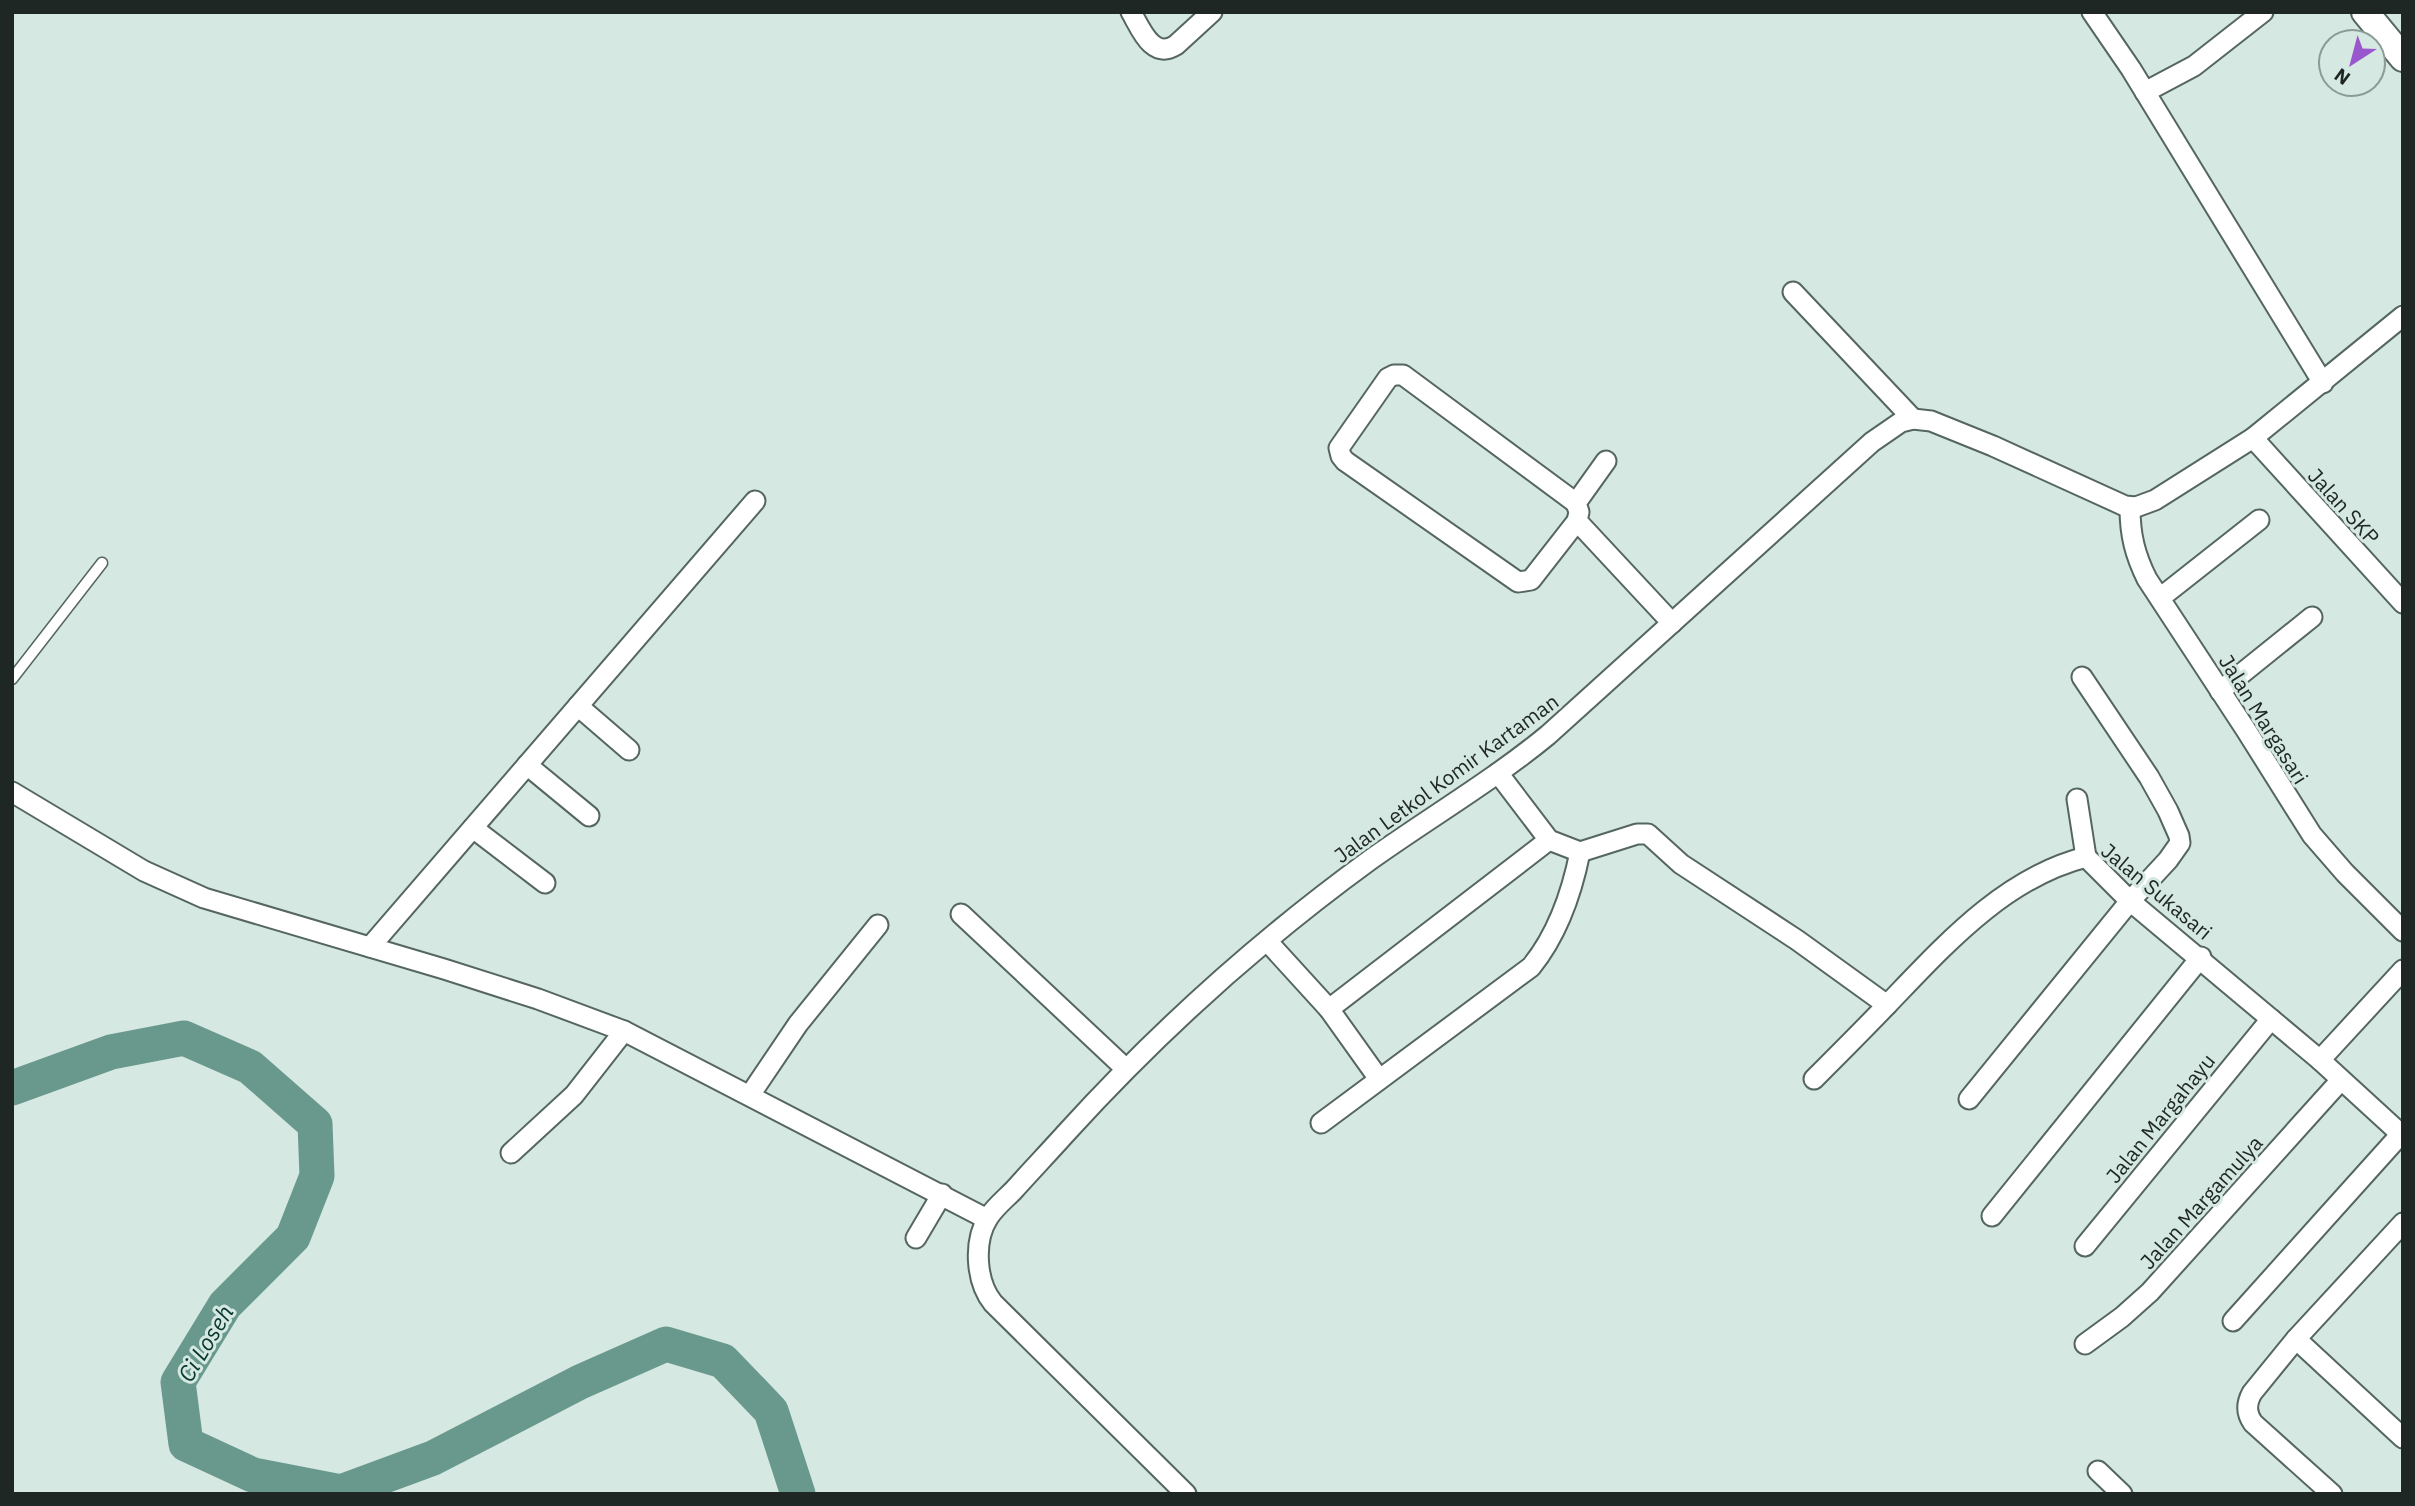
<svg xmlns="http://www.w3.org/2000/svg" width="2415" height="1506" font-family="'IBM Plex Sans',sans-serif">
<rect width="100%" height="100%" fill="#d5e8e2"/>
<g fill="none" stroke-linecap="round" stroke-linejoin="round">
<path stroke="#69998c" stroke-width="35" d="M12 1088 111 1052 184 1038 250 1067 315 1124 317 1176 293 1237 225 1305 178 1382 186 1444 253 1475 341 1492 433 1458 580 1382 666 1344 723 1361 771 1411 798 1494"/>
<defs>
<path id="lane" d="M12 679 102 563"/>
<g id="street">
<path d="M1131 12C1141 29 1152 60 1176 45L1212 12"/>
<path d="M2092 12 2131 69 2323 383"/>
<path d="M2145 92 2194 66 2263 12"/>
<path d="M1793 292 1913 419"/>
<path d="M2253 438 2403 603"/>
<path d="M1606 461 1576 503 1579 512 1577 521 1672 623"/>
<path d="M1576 503 1403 375H1394L1388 378 1339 448 1341 456 1345 461 1518 582 1531 580 1577 521"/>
<path d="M2130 508C2130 535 2135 555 2147 579L2246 730 2312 835 2345 873 2403 931"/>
<path d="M2160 598 2259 520"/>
<path d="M2220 691 2312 617"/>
<path d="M578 706 629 750"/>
<path d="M527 765 589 816"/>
<path d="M1498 773 1549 840 1580 852 1637 834H1648L1681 864 1797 940 1887 1005"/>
<path d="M12 792 144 871 204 898 444 969 538 999 624 1031 987 1219"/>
<path d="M2077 799 2086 857"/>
<path d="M473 828 545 883"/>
<path d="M961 914 1126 1069"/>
<path d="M1267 941 1329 1009 1379 1079"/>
<path d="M370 947 755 501"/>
<path d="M1329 1009 1549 840"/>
<path d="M2320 1060 2403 970"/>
<path d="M1814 1079C1838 1055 1862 1031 1886 1006 1943 947 2003 878 2086 857L2130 901 2320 1060 2403 1136"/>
<path d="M750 1095 798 1024 878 925"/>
<path d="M1969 1099 2130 901 2168 860 2180 843 2179 836 2168 811 2149 777 2082 677"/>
<path d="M1321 1123 1531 967C1557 935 1572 892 1580 852"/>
<path d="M511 1153 574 1095 624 1031"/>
<path d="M1992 1216 2201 957"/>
<path d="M916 1238 942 1194"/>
<path d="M2085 1246 2271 1019"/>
<path d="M2233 1321 2401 1134"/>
<path d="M2296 1339 2403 1438"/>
<path d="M2085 1344 2122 1317 2150 1292 2341 1080"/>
<path d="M2098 1471 2122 1494"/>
<path d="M1186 1494 993 1303C976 1282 973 1242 988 1218 994 1208 1005 1199 1013 1191 1031 1171 1049 1152 1067 1132 1158 1032 1260 940 1370 860 1429 818 1492 781 1548 735L1872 442 1901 422 1913 419 1931 421 1993 446 2125 506 2136 507 2155 500 2253 438 2403 316"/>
<path d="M2332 1494 2253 1423C2246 1413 2246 1404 2252 1393L2296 1339 2403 1223"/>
</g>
<path id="secondary" d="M2365 12 2403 58"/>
</defs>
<use href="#lane" stroke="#556661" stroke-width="13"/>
<use href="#street" stroke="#556661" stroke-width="23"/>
<use href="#secondary" stroke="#556661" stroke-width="30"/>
<use href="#lane" stroke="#fff" stroke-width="10"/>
<use href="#street" stroke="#fff" stroke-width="19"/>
<use href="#secondary" stroke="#fff" stroke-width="26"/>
</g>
<g text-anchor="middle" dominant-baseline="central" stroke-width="6" stroke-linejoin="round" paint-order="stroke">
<g font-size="21" fill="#1f2724" stroke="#d5e8e2">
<text transform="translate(2344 506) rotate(48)">Jalan SKP</text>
<text transform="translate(2264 719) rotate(58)">Jalan Margasari</text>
<text transform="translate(1446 778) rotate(-36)">Jalan Letkol Komir Kartaman</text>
<text transform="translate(2157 891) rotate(40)">Jalan Sukasari</text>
<text transform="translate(2160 1118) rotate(-51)">Jalan Margahayu</text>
<text transform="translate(2201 1202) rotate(-48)">Jalan Margamulya</text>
</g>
<g font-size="23" font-style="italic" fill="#08372d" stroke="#d5e8e2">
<text transform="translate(205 1343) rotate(-59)">Ci Loseh</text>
</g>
</g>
<rect width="2415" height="1506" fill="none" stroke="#1f2724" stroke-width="28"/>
<g transform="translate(2352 63) rotate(216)"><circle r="33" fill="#d5e8e2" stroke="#8c9b96" stroke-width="2"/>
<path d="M0-5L12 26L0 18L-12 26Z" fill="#9957cd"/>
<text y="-10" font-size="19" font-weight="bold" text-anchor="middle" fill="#1f2724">N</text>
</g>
</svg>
